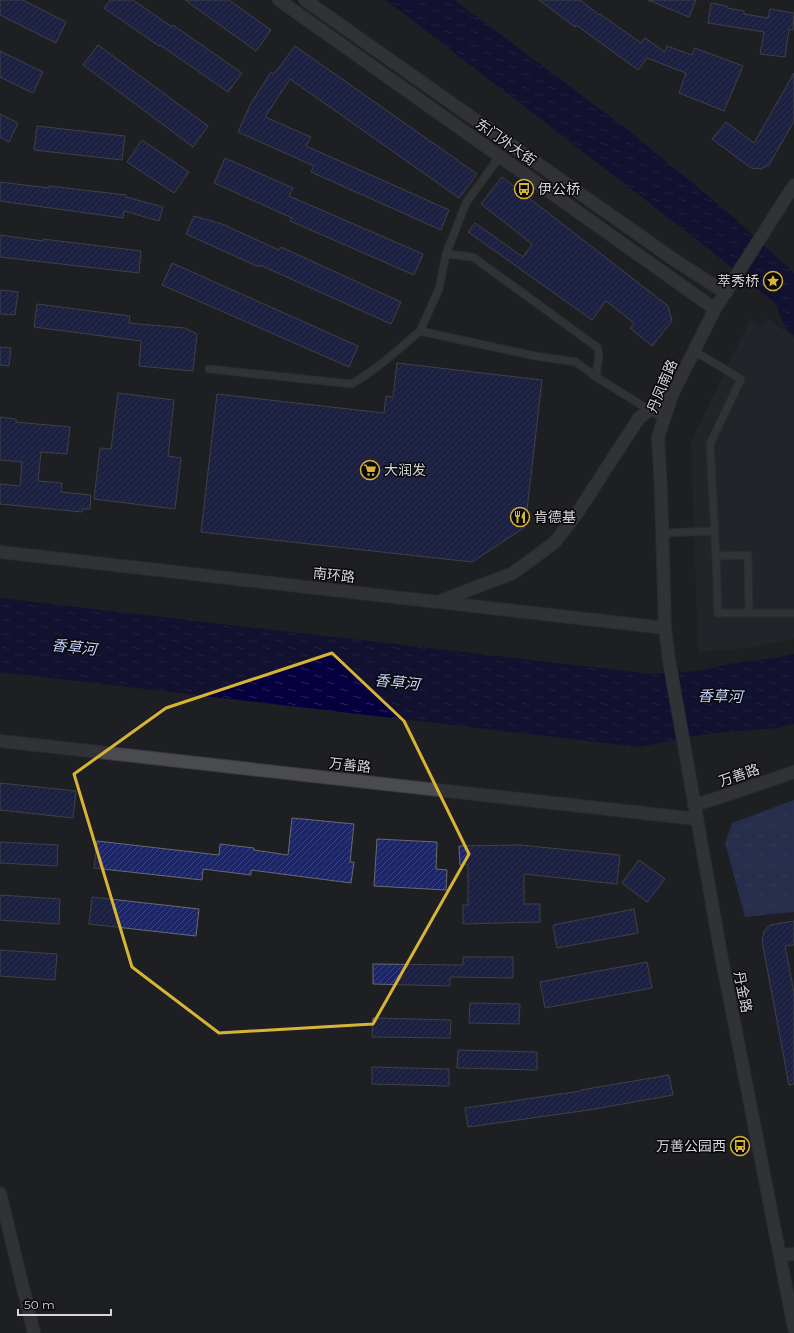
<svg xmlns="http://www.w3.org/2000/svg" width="794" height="1333" font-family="Montserrat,'Noto Sans SC',sans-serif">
<defs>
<pattern id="grass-tufts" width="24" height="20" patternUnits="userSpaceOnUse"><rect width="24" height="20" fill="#33407c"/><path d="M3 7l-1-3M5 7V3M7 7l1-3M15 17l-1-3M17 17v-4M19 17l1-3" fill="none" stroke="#505b8e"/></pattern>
<pattern id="water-ripples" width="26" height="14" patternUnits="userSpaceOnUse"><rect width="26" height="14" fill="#06003e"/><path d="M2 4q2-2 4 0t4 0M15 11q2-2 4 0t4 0" fill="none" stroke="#2a2459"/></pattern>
<pattern id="building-hatch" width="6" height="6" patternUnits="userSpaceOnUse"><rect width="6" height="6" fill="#1c2566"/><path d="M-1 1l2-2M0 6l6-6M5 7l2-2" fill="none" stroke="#3c447b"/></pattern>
</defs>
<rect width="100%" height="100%" fill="#1e1f23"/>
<path fill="#282a32" d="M751 319 761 326 768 319 794 338V639L746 648 698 652 691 441Z"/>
<path fill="url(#grass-tufts)" d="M794 800V912L745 917 725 843 732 823Z"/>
<g fill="url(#water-ripples)">
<path d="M386 0H454L628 130 731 215 794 273V335L785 328 776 304 709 249Z"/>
<path d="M0 598 651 674 699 671 734 663 775 658 794 654V724L777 728 705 734 639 747 0 672Z"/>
</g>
<g fill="url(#building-hatch)" stroke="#696a6e">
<path d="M0 0H23L66 22 56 43 0 15Z"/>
<path d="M110 0H133L172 27 173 25 242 73 228 92 160 45 159 46 104 8Z"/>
<path d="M185 0H229L271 30 256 51Z"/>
<path d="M539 0H580L599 15 600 14 641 43 645 38 665 52 667 46 692 55 695 48 743 66 724 111 679 93 686 73 647 58 638 70 576 25 575 27Z"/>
<path d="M648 0H696L689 17Z"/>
<path d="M711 3 727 6V8L744 11V14L768 18 770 9 794 13 793 30 789 29 785 57 760 54 764 32 708 23Z"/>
<path d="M98 45 208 126 193 147 83 65Z"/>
<path d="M295 46 477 174 459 198 290 79 265 117 311 137 306 146 449 210 441 230 311 172 314 166 238 132 250 105 271 72 274 74Z"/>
<path d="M0 51 43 72 33 93 0 77Z"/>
<path d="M794 73V121L769 165 761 169 751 168 712 139 726 122 754 143Z"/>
<path d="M0 114 18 123 9 142 0 137Z"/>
<path d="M37 126 125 136 122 160 34 150Z"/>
<path d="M142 140 189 172 174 193 127 162Z"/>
<path d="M225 158 293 188 289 196 423 254 414 275 290 221 292 218 214 183Z"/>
<path d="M502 177 668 306 672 321 652 346 630 328 634 323 606 301 592 320 468 232 475 223 523 257 532 244 481 204Z"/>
<path d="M0 182 49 188V186L126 195V197L163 207 159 221 124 211 123 218 0 201Z"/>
<path d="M194 216 222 224 279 250 281 247 401 302 391 324 260 265 259 267 186 234Z"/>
<path d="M0 235 43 241V239L141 251 139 273 0 257Z"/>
<path d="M172 263 358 346 349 367 162 285Z"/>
<path d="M0 290 18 292 15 315 0 314Z"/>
<path d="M37 304 130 316 129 323 185 328 197 334 193 371 139 366 141 341 34 327Z"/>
<path d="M0 347 11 348 9 366 0 365Z"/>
<path d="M397 363 542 380 525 527 472 562 201 532 217 394 384 413 386 396 393 397Z"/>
<path d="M118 393 174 400 168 456 181 458 175 509 94 499 100 448 111 449Z"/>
<path d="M0 417 16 419V422L70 427 67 454 41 452 38 481 62 483 61 492 91 495 90 509H82V512L0 504V484L20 486 22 462 0 460Z"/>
<path d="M0 783 76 791 73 818 0 810Z"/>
<path d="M292 818 354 824 350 862H354L351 883 251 870V875L203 869 202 880 94 868 97 841 219 855 220 844 254 848V850L288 855Z"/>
<path d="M377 839 437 842 436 869 447 870 446 890 374 886Z"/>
<path d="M0 842 58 845 57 866 0 863Z"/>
<path d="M520 845 620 855 617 884 524 874V904H540V922L463 924V905H468V865H460L459 846Z"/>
<path d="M639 860 665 879 647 902 622 883Z"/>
<path d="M0 895 60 899 59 924 0 920Z"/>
<path d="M92 897 199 909 196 936 89 924Z"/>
<path d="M634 909 638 933 557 948 553 925Z"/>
<path d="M794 921V945L785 946 794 993V1084L789 1085 762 941 764 931 770 925Z"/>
<path d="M0 950 57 954 55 980 0 976Z"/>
<path d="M463 957H513V978L450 977V986L373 984V964L463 965Z"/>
<path d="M647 962 652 988 545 1008 540 982Z"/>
<path d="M470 1003 520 1004 519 1024 469 1023Z"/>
<path d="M373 1018 451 1020 450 1038 372 1037Z"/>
<path d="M458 1050 537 1052V1070L457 1068Z"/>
<path d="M372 1067 449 1069V1086L372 1084Z"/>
<path d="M669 1075 673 1095 589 1110 468 1127 465 1108 581 1091V1090Z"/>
</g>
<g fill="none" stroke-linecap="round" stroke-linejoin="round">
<defs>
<g id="service">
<path d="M446 254 466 203 500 156"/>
<path d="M420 331 439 289 446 254 473 257 597 347 599 354 596 377"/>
<path d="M694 351 741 379 710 444 716 556 718 613H794"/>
<path d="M209 369 352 384C377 369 398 350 420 331L535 356 576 362 596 377 664 419"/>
<path d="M662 533 715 531"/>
<path d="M716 556 748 555 749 613"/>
</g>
<path id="minor" d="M0 1193 34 1333"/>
<g id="tertiary">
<path d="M279 0 715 309"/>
<path d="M305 0 676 261 726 293"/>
</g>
<g id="secondary">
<path d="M794 185 715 309 672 395 658 437 661 492 665 628 669 660 722 960 794 1328"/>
<path d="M0 552 665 628"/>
<path d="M440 601 513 573 554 543 576 515 639 418 672 395"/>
<path d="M0 741 697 819"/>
<path d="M694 805 721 797 794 772"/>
<path d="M780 1255 794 1254"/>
</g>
</defs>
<use href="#service" stroke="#3a3a3d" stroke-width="9"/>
<use href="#minor" stroke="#3a3a3d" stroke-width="14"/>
<use href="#tertiary" stroke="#3a3a3d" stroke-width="14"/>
<use href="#secondary" stroke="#3a3a3d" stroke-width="14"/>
<use href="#service" stroke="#494b4f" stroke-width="7"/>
<use href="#minor" stroke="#494b4f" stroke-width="12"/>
<use href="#tertiary" stroke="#494b4f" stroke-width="12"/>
<use href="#secondary" stroke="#494b4f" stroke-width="12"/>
</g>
<path d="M0 0H794V1333H0ZM332 653 404 721 469 854 373 1024 219 1033 132 967 74 774 166 708Z" fill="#1e1f23" fill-opacity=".55" fill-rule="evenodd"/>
<path fill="none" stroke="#d8b434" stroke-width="3" stroke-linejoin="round" d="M332 653 404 721 469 854 373 1024 219 1033 132 967 74 774 166 708Z"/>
<defs>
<symbol id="bus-ring" viewBox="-11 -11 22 22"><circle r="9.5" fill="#09090b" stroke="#d8b434" stroke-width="1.5"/><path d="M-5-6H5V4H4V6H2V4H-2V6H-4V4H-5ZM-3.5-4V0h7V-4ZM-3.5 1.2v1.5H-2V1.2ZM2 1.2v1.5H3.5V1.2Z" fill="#d8b434"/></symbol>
<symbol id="sight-ring" viewBox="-11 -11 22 22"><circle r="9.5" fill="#09090b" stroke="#d8b434" stroke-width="1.5"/><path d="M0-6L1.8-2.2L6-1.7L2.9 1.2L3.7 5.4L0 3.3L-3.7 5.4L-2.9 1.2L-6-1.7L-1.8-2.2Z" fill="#d8b434"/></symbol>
<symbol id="supermarket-ring" viewBox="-11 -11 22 22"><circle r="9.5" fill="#09090b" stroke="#d8b434" stroke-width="1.5"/><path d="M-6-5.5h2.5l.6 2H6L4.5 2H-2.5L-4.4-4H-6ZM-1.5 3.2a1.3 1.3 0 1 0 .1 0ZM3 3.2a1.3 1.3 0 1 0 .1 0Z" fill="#d8b434"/></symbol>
<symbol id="restaurant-ring" viewBox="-11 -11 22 22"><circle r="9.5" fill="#09090b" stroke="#d8b434" stroke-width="1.5"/><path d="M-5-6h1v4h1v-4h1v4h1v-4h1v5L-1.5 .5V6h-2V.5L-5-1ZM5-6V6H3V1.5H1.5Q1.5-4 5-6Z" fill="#d8b434"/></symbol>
</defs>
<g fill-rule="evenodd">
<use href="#bus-ring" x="513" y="178" width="22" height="22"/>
<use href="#sight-ring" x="762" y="270" width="22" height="22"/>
<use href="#supermarket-ring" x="359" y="459" width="22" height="22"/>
<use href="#restaurant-ring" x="509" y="506" width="22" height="22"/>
<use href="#bus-ring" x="729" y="1135" width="22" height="22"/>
</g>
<g text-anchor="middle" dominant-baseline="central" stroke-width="3" stroke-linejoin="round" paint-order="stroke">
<g font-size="14" fill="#d7d7da" stroke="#09090b">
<text transform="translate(506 142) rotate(35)">东门外大街</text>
<text transform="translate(662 386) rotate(-67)">丹凤南路</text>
<text transform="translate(334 575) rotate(6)">南环路</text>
<text transform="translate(350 765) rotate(6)">万善路</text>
<text transform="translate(739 775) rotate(-19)">万善路</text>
<text transform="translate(743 992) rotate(79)">丹金路</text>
</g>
<g font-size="14" fill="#d7d7da" stroke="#09090b" text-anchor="start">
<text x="538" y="189">伊公桥</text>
<text x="759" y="281" text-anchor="end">萃秀桥</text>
<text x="384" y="470">大润发</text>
<text x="534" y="517">肯德基</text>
<text x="726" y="1146" text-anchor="end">万善公园西</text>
</g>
<g font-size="15" font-style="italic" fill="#c9d5fe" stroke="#09090b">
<text transform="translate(74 647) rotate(6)">香草河</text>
<text transform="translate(397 682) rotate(6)">香草河</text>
<text transform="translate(720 696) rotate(1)">香草河</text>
</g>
</g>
<path d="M18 1309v6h93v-6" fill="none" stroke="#d7d7da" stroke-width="2"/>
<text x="24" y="1309" font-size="12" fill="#d7d7da" stroke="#09090b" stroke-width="3" paint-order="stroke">50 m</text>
</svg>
